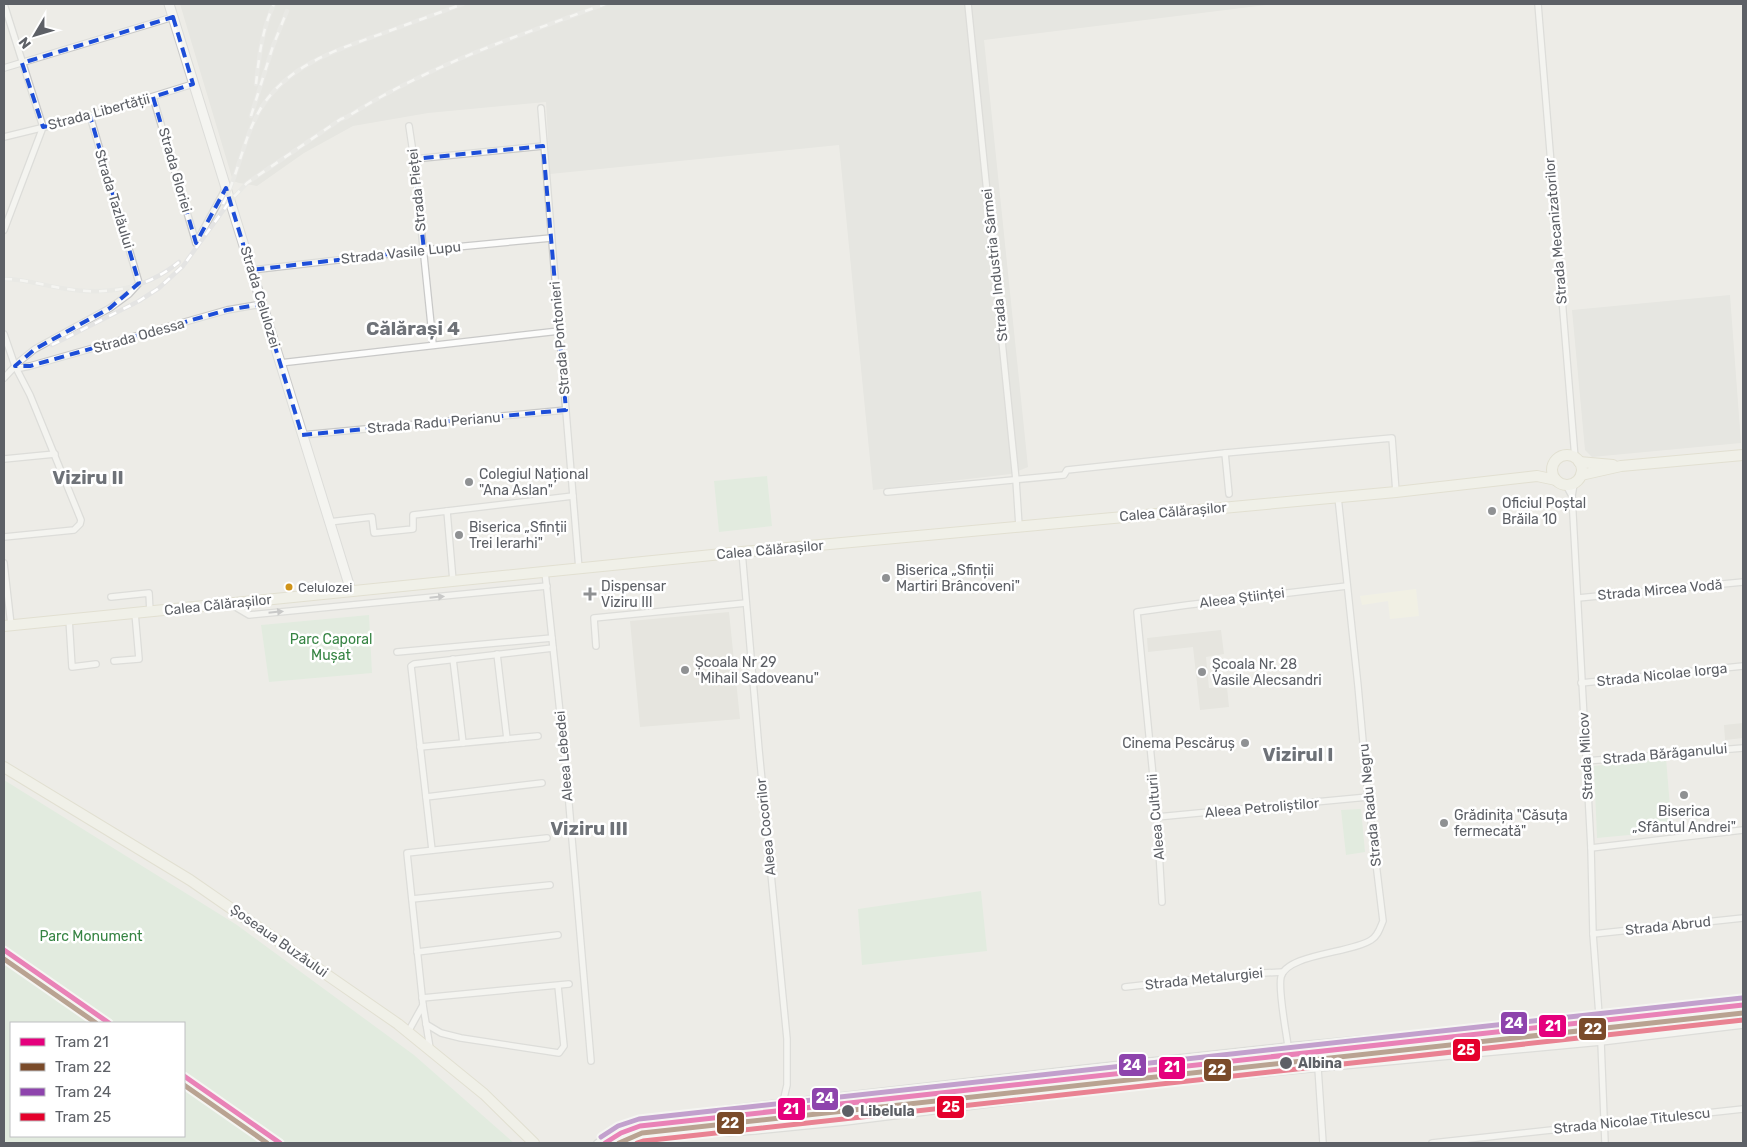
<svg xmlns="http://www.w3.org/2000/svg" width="1747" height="1147" font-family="Rubik,sans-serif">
<rect width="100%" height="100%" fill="#edece7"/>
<path fill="#f6f4e1" d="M1416 589 1419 616 1390 619 1388 601 1362 605 1360 596Z"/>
<g fill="#deddd9">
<path d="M180 4H1275L984 40 1028 467 1011 474 873 490 839 145 550 174 546 102 428 113 353 126 304 153 257 186 239 183 233 181Z"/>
<path d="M1730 295 1741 443 1592 457 1585 450 1572 310Z"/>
</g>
<g fill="#dddcd5">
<path d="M729 612 740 719 640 727 630 621Z"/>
<path d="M1221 630 1224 654 1206 657 1209 688 1227 687 1229 707 1200 710 1193 647 1148 652 1147 638Z"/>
<path d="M1743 723V738L1725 740 1724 725Z"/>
</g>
<g fill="#d5e9d5" fill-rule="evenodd">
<path d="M767 476 772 526 719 532 714 481Z"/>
<path d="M369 615 372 673 269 682 261 625Z"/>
<path d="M1666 758 1672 831 1597 838 1594 766Z"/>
<path d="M4 780 237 925 414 1055 514 1143H4ZM184 1023V1136H11V1023Z"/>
<path d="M1361 809 1365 852 1346 855 1341 810Z"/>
<path d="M981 891 987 951 862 965 858 909Z"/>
</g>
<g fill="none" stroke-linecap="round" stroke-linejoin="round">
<defs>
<g id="street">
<path d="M4 4 43 127 4 230"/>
<path d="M968 4 1016 480 1019 526"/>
<path d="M1538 4 1575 458"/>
<path d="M4 68 173 17"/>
<path d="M153 97 196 243"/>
<path d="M541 108 579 569"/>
<path d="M409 126 414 159 433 344"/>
<path d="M4 137 90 116 193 84"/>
<path d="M414 159 543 146"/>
<path d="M196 243 226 188"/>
<path d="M251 270 424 250 551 238"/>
<path d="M4 334 15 366 30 395 81 520 80 524 74 530 4 537"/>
<path d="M280 363 559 331"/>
<path d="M15 366 20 368 30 366 227 310 262 304"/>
<path d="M4 378 20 361 35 349 110 308 129 294 139 283 90 116"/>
<path d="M302 435 566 410"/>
<path d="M1225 453 1392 438 1396 492"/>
<path d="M4 459 55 454"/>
<path d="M1574 484 1572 496 1591 848 1593 934 1599 1015"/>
<path d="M1566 485 1572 496"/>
<path d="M887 492 1064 475 1067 470 1225 453 1229 494"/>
<path d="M447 511 573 496"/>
<path d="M329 522 372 517 374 533 413 529V515L447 511 453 581"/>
<path d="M742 552 759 750 787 1039V1085L783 1102"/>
<path d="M4 563 11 625"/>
<path d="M545 572 566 769 591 1061"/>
<path d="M111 597 149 593 150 612"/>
<path d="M1578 598 1743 582"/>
<path d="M232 605 249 615 547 586"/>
<path d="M69 619 72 667 96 664"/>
<path d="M596 646 594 618 746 603"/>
<path d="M397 652 552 638"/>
<path d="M497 654 507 739"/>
<path d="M453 659 463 743"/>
<path d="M114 661 139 659 135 613"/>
<path d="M1581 683 1743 666"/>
<path d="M420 747 538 736"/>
<path d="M1586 761 1743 748"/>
<path d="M426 797 542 783"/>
<path d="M1157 817 1368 797"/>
<path d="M1591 848 1743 830"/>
<path d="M432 850 411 666 414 664 553 648"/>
<path d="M412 899 550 885"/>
<path d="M1162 902 1157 817 1137 612 1187 605 1347 586"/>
<path d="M1593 934 1743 918"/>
<path d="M417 952 558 935"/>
<path d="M1125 987 1242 974 1283 972"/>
<path d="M422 998 569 984"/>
<path d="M423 1005 407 853 547 838"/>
<path d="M426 1024 441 1033 461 1038 559 1053 564 1046 558 986"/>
<path d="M408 1032 423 1005 430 1048"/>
<path d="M1601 1042 1605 1143"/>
<path d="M1288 1046C1286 1031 1278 990 1281 977 1286 954 1352 953 1371 940 1378 936 1380 928 1383 921L1368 797 1358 686 1338 497"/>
<path d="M1318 1068 1323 1143"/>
<path d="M656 1137 755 1131 845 1122 1150 1084 1601 1042 1743 1025"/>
<path d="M597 1143 617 1129 639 1121 734 1108 1086 1068 1288 1046 1547 1022 1743 999"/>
<path d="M627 1143C645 1136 654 1136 672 1143"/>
<path d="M1432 1143 1743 1109"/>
</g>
<path id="secondary" d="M169 4 351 591"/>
<g id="primary">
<circle cx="1567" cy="470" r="15"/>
<path d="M1579 462 1613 465"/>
<path d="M1581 475 1621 466 1743 455"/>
<path d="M4 626 742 552 1396 492 1537 476 1556 480"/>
<path d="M4 767 190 880 398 1024 484 1094 534 1143"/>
</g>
</defs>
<use href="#street" stroke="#c9c9c8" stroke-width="8"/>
<use href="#secondary" stroke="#cacac9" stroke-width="11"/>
<use href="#primary" stroke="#d4cfb6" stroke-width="12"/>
<use href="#street" stroke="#fcfcfb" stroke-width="5.5"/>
<use href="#secondary" stroke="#fcfcfb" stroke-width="9"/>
<use href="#primary" stroke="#f3f3e9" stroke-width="10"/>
<defs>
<g id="rail">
<path d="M256 84C259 57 262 29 274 4"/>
<path d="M251 116 273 46 287 11"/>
<path d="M223 204C239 173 243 138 261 108 288 65 336 50 381 34 408 24 436 14 463 4"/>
<path d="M4 279C24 279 42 285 61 288 104 296 145 290 179 262"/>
<path d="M52 345 139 301 159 288 183 266 230 201 247 183 341 119 347 117C427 66 517 36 605 4"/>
</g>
</defs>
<use href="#rail" stroke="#e4e4e3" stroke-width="4.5"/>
<use href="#rail" stroke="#fff" stroke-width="2.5" stroke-dasharray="8" stroke-linecap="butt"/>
<defs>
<g id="tram-1">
<path d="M4 950 109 1023"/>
<path d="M184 1076 280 1143"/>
<path d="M605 1143 621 1133 640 1126 1743 1005"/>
</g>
<g id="tram-2">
<path d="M4 959 96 1023"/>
<path d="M184 1085 267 1143"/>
<path d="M619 1143 642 1133 1743 1013"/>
</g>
<path id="tram-3" d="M601 1137 618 1126 639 1119 1742 998"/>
<path id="tram-4" d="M637 1143 643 1141 1743 1020"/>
</defs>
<use href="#tram-1" stroke="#fff" stroke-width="9"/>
<use href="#tram-2" stroke="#fff" stroke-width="9"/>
<use href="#tram-3" stroke="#fff" stroke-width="9"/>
<use href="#tram-4" stroke="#fff" stroke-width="9"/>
<use href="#tram-1" stroke="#e5007d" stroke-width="5"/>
<use href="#tram-2" stroke="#7a4b2a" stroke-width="5"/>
<use href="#tram-3" stroke="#8e44ad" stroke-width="5"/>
<use href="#tram-4" stroke="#e4002b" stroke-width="5"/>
</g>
<defs><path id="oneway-solid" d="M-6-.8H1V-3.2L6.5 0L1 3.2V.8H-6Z" transform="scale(1.25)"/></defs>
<g fill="#9d9ea2">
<use href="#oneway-solid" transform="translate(437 597) rotate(-6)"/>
<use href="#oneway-solid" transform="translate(276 612) rotate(-6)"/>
</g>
<path d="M0 0H1747V1147H0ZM173 17 193 84 153 97 196 243 226 188 251 270 424 250 414 159 543 146 566 410 302 435 262 304 227 310 30 366H15L35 349 110 308 139 283 90 116 43 127 22 63Z" fill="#edece7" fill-opacity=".55" fill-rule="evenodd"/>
<path fill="none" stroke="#1d4ed8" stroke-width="4" stroke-dasharray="10 6" stroke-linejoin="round" d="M173 17 193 84 153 97 196 243 226 188 251 270 424 250 414 159 543 146 566 410 302 435 262 304 227 310 30 366H15L35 349 110 308 139 283 90 116 43 127 22 63Z"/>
<g fill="#8f9193" stroke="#fff" stroke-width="2">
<circle cx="469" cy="482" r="5"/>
<circle cx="1492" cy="511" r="5"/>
<circle cx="459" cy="535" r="5"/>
<circle cx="886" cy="578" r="5"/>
<path d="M587.5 586.5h5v5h5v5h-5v5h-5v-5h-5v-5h5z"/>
<circle cx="685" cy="670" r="5"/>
<circle cx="1202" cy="672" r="5"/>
<circle cx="1245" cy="743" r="5"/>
<circle cx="1684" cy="795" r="5"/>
<circle cx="1444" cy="823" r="5"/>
</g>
<circle fill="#d0941a" stroke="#fff" stroke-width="2" cx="289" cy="587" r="4.5"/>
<g fill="#5d6066" stroke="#fff" stroke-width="2">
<circle cx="1286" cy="1063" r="7"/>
<circle cx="848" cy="1111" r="7"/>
</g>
<g text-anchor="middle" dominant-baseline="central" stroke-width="5" stroke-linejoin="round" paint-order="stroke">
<g font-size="13" fill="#5d6066" stroke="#fff" text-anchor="start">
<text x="298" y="587">Celulozei</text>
</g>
<g font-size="14" fill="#5d6066" stroke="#fff">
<text transform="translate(99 112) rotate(-15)">Strada Libertății</text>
<text transform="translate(175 170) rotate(74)">Strada Gloriei</text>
<text transform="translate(417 190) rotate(-96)">Strada Pieței</text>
<text transform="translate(114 199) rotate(73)">Strada Tazlăului</text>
<text transform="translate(1556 231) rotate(-95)">Strada Mecanizatorilor</text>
<text transform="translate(401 253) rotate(-6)">Strada Vasile Lupu</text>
<text transform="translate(995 265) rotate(-96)">Strada Industria Sârmei</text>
<text transform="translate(260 297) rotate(73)">Strada Celulozei</text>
<text transform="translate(139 336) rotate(-16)">Strada Odessa</text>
<text transform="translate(560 338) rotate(-95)">Strada Pontonieri</text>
<text transform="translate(434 423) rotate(-5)">Strada Radu Perianu</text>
<text transform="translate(1173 512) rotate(-5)">Calea Călărașilor</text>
<text transform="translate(770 550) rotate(-5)">Calea Călărașilor</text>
<text transform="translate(1660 590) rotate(-5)">Strada Mircea Vodă</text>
<text transform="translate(1242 598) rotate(-7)">Aleea Științei</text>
<text transform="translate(218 605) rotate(-6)">Calea Călărașilor</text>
<text transform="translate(1662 675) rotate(-6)">Strada Nicolae Iorga</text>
<text transform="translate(1665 754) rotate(-5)">Strada Bărăganului</text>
<text transform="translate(564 756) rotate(-95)">Aleea Lebedei</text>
<text transform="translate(1586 756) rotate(-93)">Strada Milcov</text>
<text transform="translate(1370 805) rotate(-96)">Strada Radu Negru</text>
<text transform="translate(1262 808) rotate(-5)">Aleea Petroliștilor</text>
<text transform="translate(1156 817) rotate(-95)">Aleea Culturii</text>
<text transform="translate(766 827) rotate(-96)">Aleea Cocorilor</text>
<text transform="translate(1668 926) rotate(-6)">Strada Abrud</text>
<text transform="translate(279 941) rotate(35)">Șoseaua Buzăului</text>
<text transform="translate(1204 979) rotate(-6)">Strada Metalurgiei</text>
<text transform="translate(1632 1121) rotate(-6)">Strada Nicolae Titulescu</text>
</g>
<g font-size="14" fill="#5d6066" stroke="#fff" text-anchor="start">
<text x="479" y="474">Colegiul Național<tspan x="479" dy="16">"Ana Aslan"</tspan></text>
<text x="1502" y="503">Oficiul Poștal<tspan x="1502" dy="16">Brăila 10</tspan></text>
<text x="469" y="527">Biserica „Sfinții<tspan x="469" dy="16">Trei Ierarhi"</tspan></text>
<text x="896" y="570">Biserica „Sfinții<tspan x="896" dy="16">Martiri Brâncoveni"</tspan></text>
<text x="601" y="586">Dispensar<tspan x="601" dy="16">Viziru III</tspan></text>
<text x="695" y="662">Școala Nr 29<tspan x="695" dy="16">"Mihail Sadoveanu"</tspan></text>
<text x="1212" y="664">Școala Nr. 28<tspan x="1212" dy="16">Vasile Alecsandri</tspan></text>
<text x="1235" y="743" text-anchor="end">Cinema Pescăruș</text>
<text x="1684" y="811" text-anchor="middle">Biserica<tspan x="1684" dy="16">„Sfântul Andrei"</tspan></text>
<text x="1454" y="815">Grădinița "Căsuța<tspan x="1454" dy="16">fermecată"</tspan></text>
</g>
<g font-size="14" fill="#368443" stroke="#fff">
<text x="331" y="639">Parc Caporal<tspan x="331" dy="16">Mușat</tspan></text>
<text x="91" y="936">Parc Monument</text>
</g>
<g font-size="14" font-weight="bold" fill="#5d6066" stroke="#fff" text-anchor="start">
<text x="1298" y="1063">Albina</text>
<text x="860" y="1111">Libelula</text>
</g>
<g font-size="19" font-weight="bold" fill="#6e7278" stroke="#fff">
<text x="413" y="328">Călărași 4</text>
<text x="88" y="477">Viziru II</text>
<text x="1298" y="754">Vizirul I</text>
<text x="589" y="828">Viziru III</text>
</g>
</g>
<g stroke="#fff" stroke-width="2">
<rect x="1500" y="1011" width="28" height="24" rx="5" fill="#8e44ad"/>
<rect x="1538" y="1014" width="29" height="24" rx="5" fill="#e5007d"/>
<rect x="1578" y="1017" width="29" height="24" rx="5" fill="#7a4b2a"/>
<rect x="1452" y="1038" width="29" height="24" rx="5" fill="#e4002b"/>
<rect x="1118" y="1053" width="29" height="24" rx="5" fill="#8e44ad"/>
<rect x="1158" y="1056" width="28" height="24" rx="5" fill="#e5007d"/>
<rect x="1203" y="1058" width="29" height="24" rx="5" fill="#7a4b2a"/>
<rect x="811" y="1087" width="28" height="24" rx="5" fill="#8e44ad"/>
<rect x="936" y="1095" width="29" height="24" rx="5" fill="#e4002b"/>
<rect x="777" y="1097" width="29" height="24" rx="5" fill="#e5007d"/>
<rect x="716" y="1111" width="29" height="24" rx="5" fill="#7a4b2a"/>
</g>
<g font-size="14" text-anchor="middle" font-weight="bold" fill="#fff">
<text x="1514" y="1028">24</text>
<text x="1553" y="1031">21</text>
<text x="1593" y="1034">22</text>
<text x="1466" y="1055">25</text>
<text x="1132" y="1070">24</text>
<text x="1172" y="1072">21</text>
<text x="1217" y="1075">22</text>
<text x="825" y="1103">24</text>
<text x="951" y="1112">25</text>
<text x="791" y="1114">21</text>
<text x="730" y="1128">22</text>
</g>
<rect width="1747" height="1147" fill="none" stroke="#5d6066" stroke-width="10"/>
<rect x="10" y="1022" width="175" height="115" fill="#ffffff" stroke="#bebfc2"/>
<rect x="20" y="1038" width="25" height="8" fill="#e5007d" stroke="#bebfc2"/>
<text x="55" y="1047" font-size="15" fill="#5d6066">Tram 21</text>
<rect x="20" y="1063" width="25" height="8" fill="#7a4b2a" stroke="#bebfc2"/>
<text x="55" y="1072" font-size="15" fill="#5d6066">Tram 22</text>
<rect x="20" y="1088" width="25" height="8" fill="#8e44ad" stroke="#bebfc2"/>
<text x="55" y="1097" font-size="15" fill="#5d6066">Tram 24</text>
<rect x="20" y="1113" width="25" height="8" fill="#e4002b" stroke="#bebfc2"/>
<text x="55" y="1122" font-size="15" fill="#5d6066">Tram 25</text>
<g transform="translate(35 35) rotate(232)" stroke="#ffffff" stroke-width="4" paint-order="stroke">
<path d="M0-4L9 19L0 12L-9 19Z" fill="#5d6066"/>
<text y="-8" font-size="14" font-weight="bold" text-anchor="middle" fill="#5d6066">N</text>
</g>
</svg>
